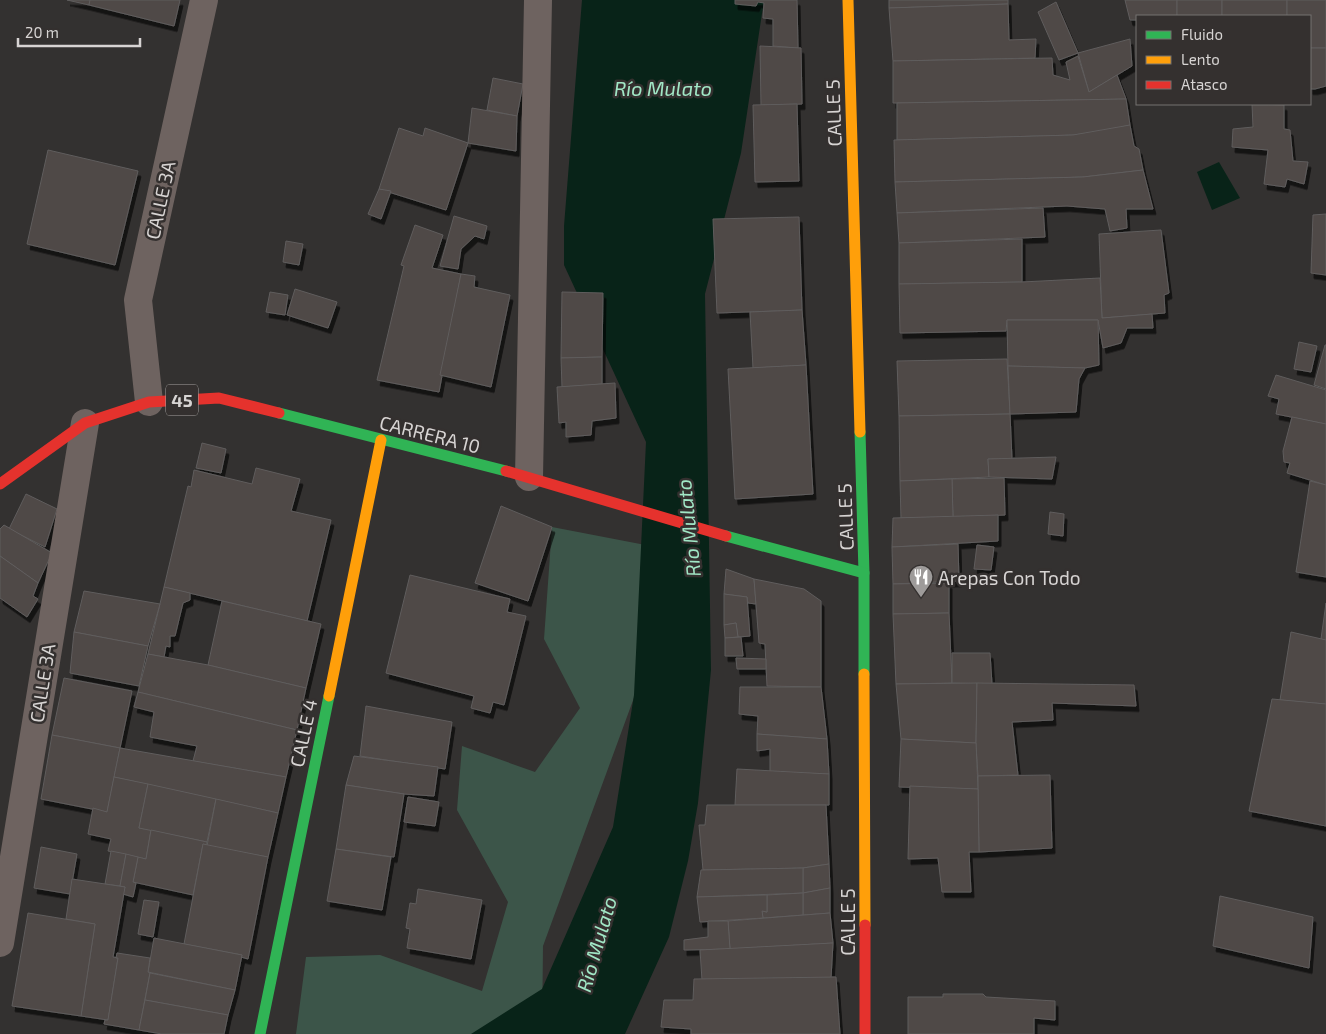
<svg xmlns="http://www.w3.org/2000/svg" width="1326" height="1034" font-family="'Exo 2',sans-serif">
<defs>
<filter id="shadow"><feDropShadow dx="3" dy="5.5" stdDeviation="0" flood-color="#0009"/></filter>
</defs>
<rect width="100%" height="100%" fill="#333130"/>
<path fill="#3c5549" d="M552 527 687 553 543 946 542 1034H296L306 957 380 955 482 991 508 902 457 810 462 746 535 772 580 708 544 639Z"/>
<g fill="#082318">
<path d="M582 0H764L741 153 705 294 711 670 698 803 688 861 669 937 625 1034H471L542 989 613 827 634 695 646 442 564 265V226Z"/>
<path d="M1219 162 1240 198 1212 210 1197 172Z"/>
</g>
<g fill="#4f4846" stroke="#5f5d5d" filter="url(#shadow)">
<path d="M67 0H90L89 5Z"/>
<path d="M90 0H180L174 26 89 5Z"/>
<path d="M735 0H797L798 48 773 46V19L763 18 764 3 758 2 756 6 735 4Z"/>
<path d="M889 0H1008V4L889 8Z"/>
<path d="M1125 0H1177V16H1137V20H1130Z"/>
<rect x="1177" y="0" width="45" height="16"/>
<rect x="1222" y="0" width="65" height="16"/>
<path d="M1287 0H1326V48H1310V16H1287Z"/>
<path d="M1056 2 1078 53 1059 60 1038 12Z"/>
<path d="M1008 4 1009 40 1036 39 1035 58 893 61 889 8Z"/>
<path d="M1130 39 1132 66 1089 92 1078 53Z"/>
<path d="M760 46 801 48 802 104 761 105Z"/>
<path d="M1310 48H1326V86L1315 89H1310Z"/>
<path d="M1078 56 1089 92 1117 75 1126 99 893 103V61L1052 58 1053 75 1070 80 1066 62Z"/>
<path d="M493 78 523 84 517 116 487 110Z"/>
<path d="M1126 99 1130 125 1105 131 1073 135 897 140V103Z"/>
<path d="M797 104 799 181 755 182 753 105Z"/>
<path d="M1252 104 1284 105V129L1290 130 1293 161 1308 162 1304 184 1287 179 1285 187 1264 184 1268 150 1232 147 1233 129 1253 127Z"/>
<path d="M472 108 517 116 516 151 468 143Z"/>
<path d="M1130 125 1134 146 1139 149 1143 170 1083 177 895 182 894 140 1073 135Z"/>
<path d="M399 128 423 136 425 128 468 143 446 210 379 189Z"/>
<path d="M48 150 138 171 115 265 27 244Z"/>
<path d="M1143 170 1153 209H1126L1127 228 1110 231 1105 209 1067 206 897 213 895 182 1083 177Z"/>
<path d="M379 189 391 191 381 219 368 214Z"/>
<path d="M1043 208 1045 237 899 243 897 213Z"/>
<path d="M1326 214V275L1311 273 1313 215Z"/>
<path d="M454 216 487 226 484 239 475 236 461 249 458 269 440 266Z"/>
<path d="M799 217 802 310 717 313 713 219Z"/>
<path d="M415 225 443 235 432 268 461 274 439 392 377 380 404 266 401 265Z"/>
<path d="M1161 230 1169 293 1164 295 1165 313 1102 318 1099 234Z"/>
<path d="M1022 239V282L899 284V243Z"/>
<path d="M286 241 303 244 299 265 283 262Z"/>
<path d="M461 274 475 276 474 287 510 295 491 387 440 375Z"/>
<path d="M1100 278 1102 318 1152 314 1153 328H1127L1121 343 1103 348 1098 320H1007L1006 331 900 333 899 284 1022 282Z"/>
<path d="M295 289 337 302 328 328 287 315Z"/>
<path d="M270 292 288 295 285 315 266 312Z"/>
<path d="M562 292 603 293 602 357 561 358Z"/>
<path d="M802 310 806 365 753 368 750 312Z"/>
<path d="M1007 320H1098L1099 365 1085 368 1008 366Z"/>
<path d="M1299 342 1317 346 1311 372 1294 369Z"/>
<path d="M1325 345H1326V389L1314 385Z"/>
<path d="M602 357V384L562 387 561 358Z"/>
<path d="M1007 359 1010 414 899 416 897 361Z"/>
<path d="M806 365 813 494 735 499 728 369Z"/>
<path d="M1008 366 1085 368 1079 379 1076 412 1010 414Z"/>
<path d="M1276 375 1326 390V424L1276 414 1279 399 1268 396Z"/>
<path d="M615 383 616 418 592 421 591 435 566 437V422L559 423 557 387Z"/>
<path d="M1010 414 1012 459H988L989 477 900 481 899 416Z"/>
<path d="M1292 417 1326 424V485L1287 473 1290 463 1284 462 1283 451Z"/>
<path d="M202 443 226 449 221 473 196 468Z"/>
<path d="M1056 457 1052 479 989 477 988 459Z"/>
<path d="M256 468 300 479 291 511 331 520 307 621 164 587 188 486 191 487 194 470 252 484Z"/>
<path d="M1004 478 1005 515 953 517 952 479Z"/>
<path d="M952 479 953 517 901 518 900 481Z"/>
<path d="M1310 481 1326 485V577L1296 572Z"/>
<path d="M26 494 57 509 45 547 9 529Z"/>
<path d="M501 506 552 527 528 601 475 583Z"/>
<path d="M1050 512 1064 514 1063 536 1048 534Z"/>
<path d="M998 515V541L892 547 893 518Z"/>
<path d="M4 525 52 553 38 583 0 556V529Z"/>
<path d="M958 544 959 581 893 584 892 547Z"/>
<path d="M977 545 994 547 991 570 974 569Z"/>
<path d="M0 556 38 583 33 596 38 599 27 617 0 598Z"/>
<path d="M726 569 754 579 756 604 748 603 747 597 724 594Z"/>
<path d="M410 575 510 599 507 612 526 616 504 705 493 702 490 713 471 708 474 696 386 673Z"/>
<path d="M754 579 804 589 821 601V687L767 686 765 644 759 643Z"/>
<path d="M949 583V613L893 614V584Z"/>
<path d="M164 587 190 593V600L183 603 175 636H170V647L166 646 164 657 148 654Z"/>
<path d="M84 591 160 604 148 646 74 632Z"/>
<path d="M724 594 747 597 750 636 738 637 736 623 724 625Z"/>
<path d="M222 601 321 624 306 688 208 665Z"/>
<path d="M1326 603V640L1321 639Z"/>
<path d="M949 613 952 683 896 684 893 614Z"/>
<path d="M736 623 738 637 725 638 724 625Z"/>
<path d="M74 632 148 646 139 686 70 673Z"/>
<path d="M1291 632 1326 640V704L1280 700Z"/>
<path d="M741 637 743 656H725V638Z"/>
<path d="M952 653H990L992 684 952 683Z"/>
<path d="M148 654 208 665 306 688 297 730 138 692Z"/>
<path d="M736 658 766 659V669H737Z"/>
<path d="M64 678 132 691 120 748 52 735Z"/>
<path d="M977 683 976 743 901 739 896 684Z"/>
<path d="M977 683 1134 685 1136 706 1052 703 1053 720 1012 722 1018 775 978 776 976 743Z"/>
<path d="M740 687H821L827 739 757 734 758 716 739 714Z"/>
<path d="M138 692 297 730 286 777 193 761 197 746 150 737 154 712 134 707Z"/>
<path d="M1272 699 1326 704V826L1249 811Z"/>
<path d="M366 706 452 722 445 769 360 756Z"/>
<path d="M757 734 827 739 829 774 770 772V749L757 751Z"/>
<path d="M52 735 120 748 107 812 41 799Z"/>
<path d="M901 739 976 743 978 789 899 787Z"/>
<path d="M120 748 286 777 278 813 114 777Z"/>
<path d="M354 756 438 767 434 796 404 794 346 785Z"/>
<path d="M737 769 829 774V805H735Z"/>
<path d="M1050 775 1052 848 979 852 978 776Z"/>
<path d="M114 777 148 784 139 828 151 830 146 859 108 851 111 839 88 834 93 808 107 812Z"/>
<path d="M148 784 216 799 207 842 139 828Z"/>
<path d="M346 785 404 794 394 857 336 849Z"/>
<path d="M910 786 978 789 979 852H969L971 892H942L938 858 908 859Z"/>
<path d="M408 797 439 802 435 826 404 822Z"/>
<path d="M216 799 278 813 268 857 207 846Z"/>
<path d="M707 805H826L829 864 803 868 703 870 699 825H705Z"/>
<path d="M151 830 207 842V846L203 844 193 895 133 882 138 857 146 859Z"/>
<path d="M203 844 268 857 248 959 241 957 242 955 184 944Z"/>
<path d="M41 847 77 854 70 894 34 888Z"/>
<path d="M336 849 391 857 382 910 327 901Z"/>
<path d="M111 851 126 854 120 886 105 884Z"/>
<path d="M126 854 138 857 133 882 136 883 133 897 123 894 125 887 120 886Z"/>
<path d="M829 864 830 888 803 893V868Z"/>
<path d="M803 868V893L697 897 701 870Z"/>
<path d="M72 879 125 887 113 957 118 958 108 1020 81 1016 95 924 66 919Z"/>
<path d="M830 888V913L803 915V893Z"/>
<path d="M418 889 482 900 471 959 407 948 410 929 406 928 410 903 416 904Z"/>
<path d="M803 893V915L763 918 762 911 767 912V895Z"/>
<path d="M767 895V912L762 911 763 918 700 922 697 897Z"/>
<path d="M1220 896 1313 917 1309 968 1213 946Z"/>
<path d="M144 900 159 902 153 937 138 934Z"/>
<path d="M28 913 95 924 81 1016 12 1006Z"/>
<path d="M830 913 833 943 730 949 728 921Z"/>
<path d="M708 921H728L730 949 684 950V940L708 937Z"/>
<path d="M154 938 242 955 235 990 148 972Z"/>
<path d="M833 943 831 978 702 980 700 950Z"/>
<path d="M117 953 150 958 148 972 150 973 139 1030 104 1024 105 1020H108L118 958H116Z"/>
<path d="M150 973 235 990 228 1015 145 1000Z"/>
<path d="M836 977 840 1034H691V1029L661 1027 664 1000H693L694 979Z"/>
<path d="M943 994H983L986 997 1055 1001V1020L1034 1018V1034H908V997H943Z"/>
<path d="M145 1000 228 1015 224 1034H162L139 1030Z"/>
</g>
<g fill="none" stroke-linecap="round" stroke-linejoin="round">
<g stroke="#6e6360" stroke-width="28">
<path d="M149 402 138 300 204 0"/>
<path d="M529 477 538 0"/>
<path d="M0 943 85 423"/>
</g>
<g stroke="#30b455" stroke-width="11">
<path d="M279 413 506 471"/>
<path d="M860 432 864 573"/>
<path d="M726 536 864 573V674"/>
<path d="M260 1034 329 696"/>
</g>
<g stroke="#ff9f0a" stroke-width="11">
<path d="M848 0 860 432"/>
<path d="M864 674 865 925"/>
<path d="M329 696 381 440"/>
</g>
<g stroke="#e5322d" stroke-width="11">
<path d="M506 471 726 536"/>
<path d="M0 484 85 423 149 402 219 398 279 413"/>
<path d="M865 925V1034"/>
</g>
</g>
<defs>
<symbol id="restaurant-pin" viewBox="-11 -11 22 30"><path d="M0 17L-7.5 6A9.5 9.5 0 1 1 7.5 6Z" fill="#9e9b9a" stroke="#34302f"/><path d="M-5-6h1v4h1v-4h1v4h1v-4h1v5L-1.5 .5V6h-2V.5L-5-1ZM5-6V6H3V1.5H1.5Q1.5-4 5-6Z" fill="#fff"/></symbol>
</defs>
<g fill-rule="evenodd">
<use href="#restaurant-pin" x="907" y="563" width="28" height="38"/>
</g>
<g text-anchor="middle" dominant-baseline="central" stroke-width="5" stroke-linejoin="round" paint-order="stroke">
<rect fill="#34302f" stroke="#a6a3a2" stroke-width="1" x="166" y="384.5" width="32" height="31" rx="4"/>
<g font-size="18" font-weight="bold" fill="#d7d4d3">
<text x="182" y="400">45</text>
</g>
<g font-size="19" fill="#d7d4d3" stroke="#34302f">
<text transform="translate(833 113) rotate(-92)">CALLE 5</text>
<text transform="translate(160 200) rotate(-78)">CALLE 3A</text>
<text transform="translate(430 434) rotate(14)">CARRERA 10</text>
<text transform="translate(845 517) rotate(-92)">CALLE 5</text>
<text transform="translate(42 683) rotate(-81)">CALLE 3A</text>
<text transform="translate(303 733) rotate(-78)">CALLE 4</text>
<text transform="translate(847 922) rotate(-90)">CALLE 5</text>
</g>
<g font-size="19" fill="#d7d4d3" stroke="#34302f" text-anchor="start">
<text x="938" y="577">Arepas Con Todo</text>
</g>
<g font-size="20" font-style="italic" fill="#a1e7c6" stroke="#34302f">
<text x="663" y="88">Río Mulato</text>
<text transform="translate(688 528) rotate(-96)">Río Mulato</text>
<text transform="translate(596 944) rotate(-74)">Río Mulato</text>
</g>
</g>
<rect x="1136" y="15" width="175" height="90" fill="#34302f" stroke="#757271"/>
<rect x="1146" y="31" width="25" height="8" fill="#30b455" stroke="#757271"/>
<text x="1181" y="40" font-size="15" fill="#d7d4d3">Fluido</text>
<rect x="1146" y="56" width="25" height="8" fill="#ff9f0a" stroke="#757271"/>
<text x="1181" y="65" font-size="15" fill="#d7d4d3">Lento</text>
<rect x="1146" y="81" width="25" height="8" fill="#e5322d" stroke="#757271"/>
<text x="1181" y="90" font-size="15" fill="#d7d4d3">Atasco</text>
<path d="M18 38v8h122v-8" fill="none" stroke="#d7d4d3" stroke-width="2.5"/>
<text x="25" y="38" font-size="15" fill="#d7d4d3" stroke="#34302f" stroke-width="4" paint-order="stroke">20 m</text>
</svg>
